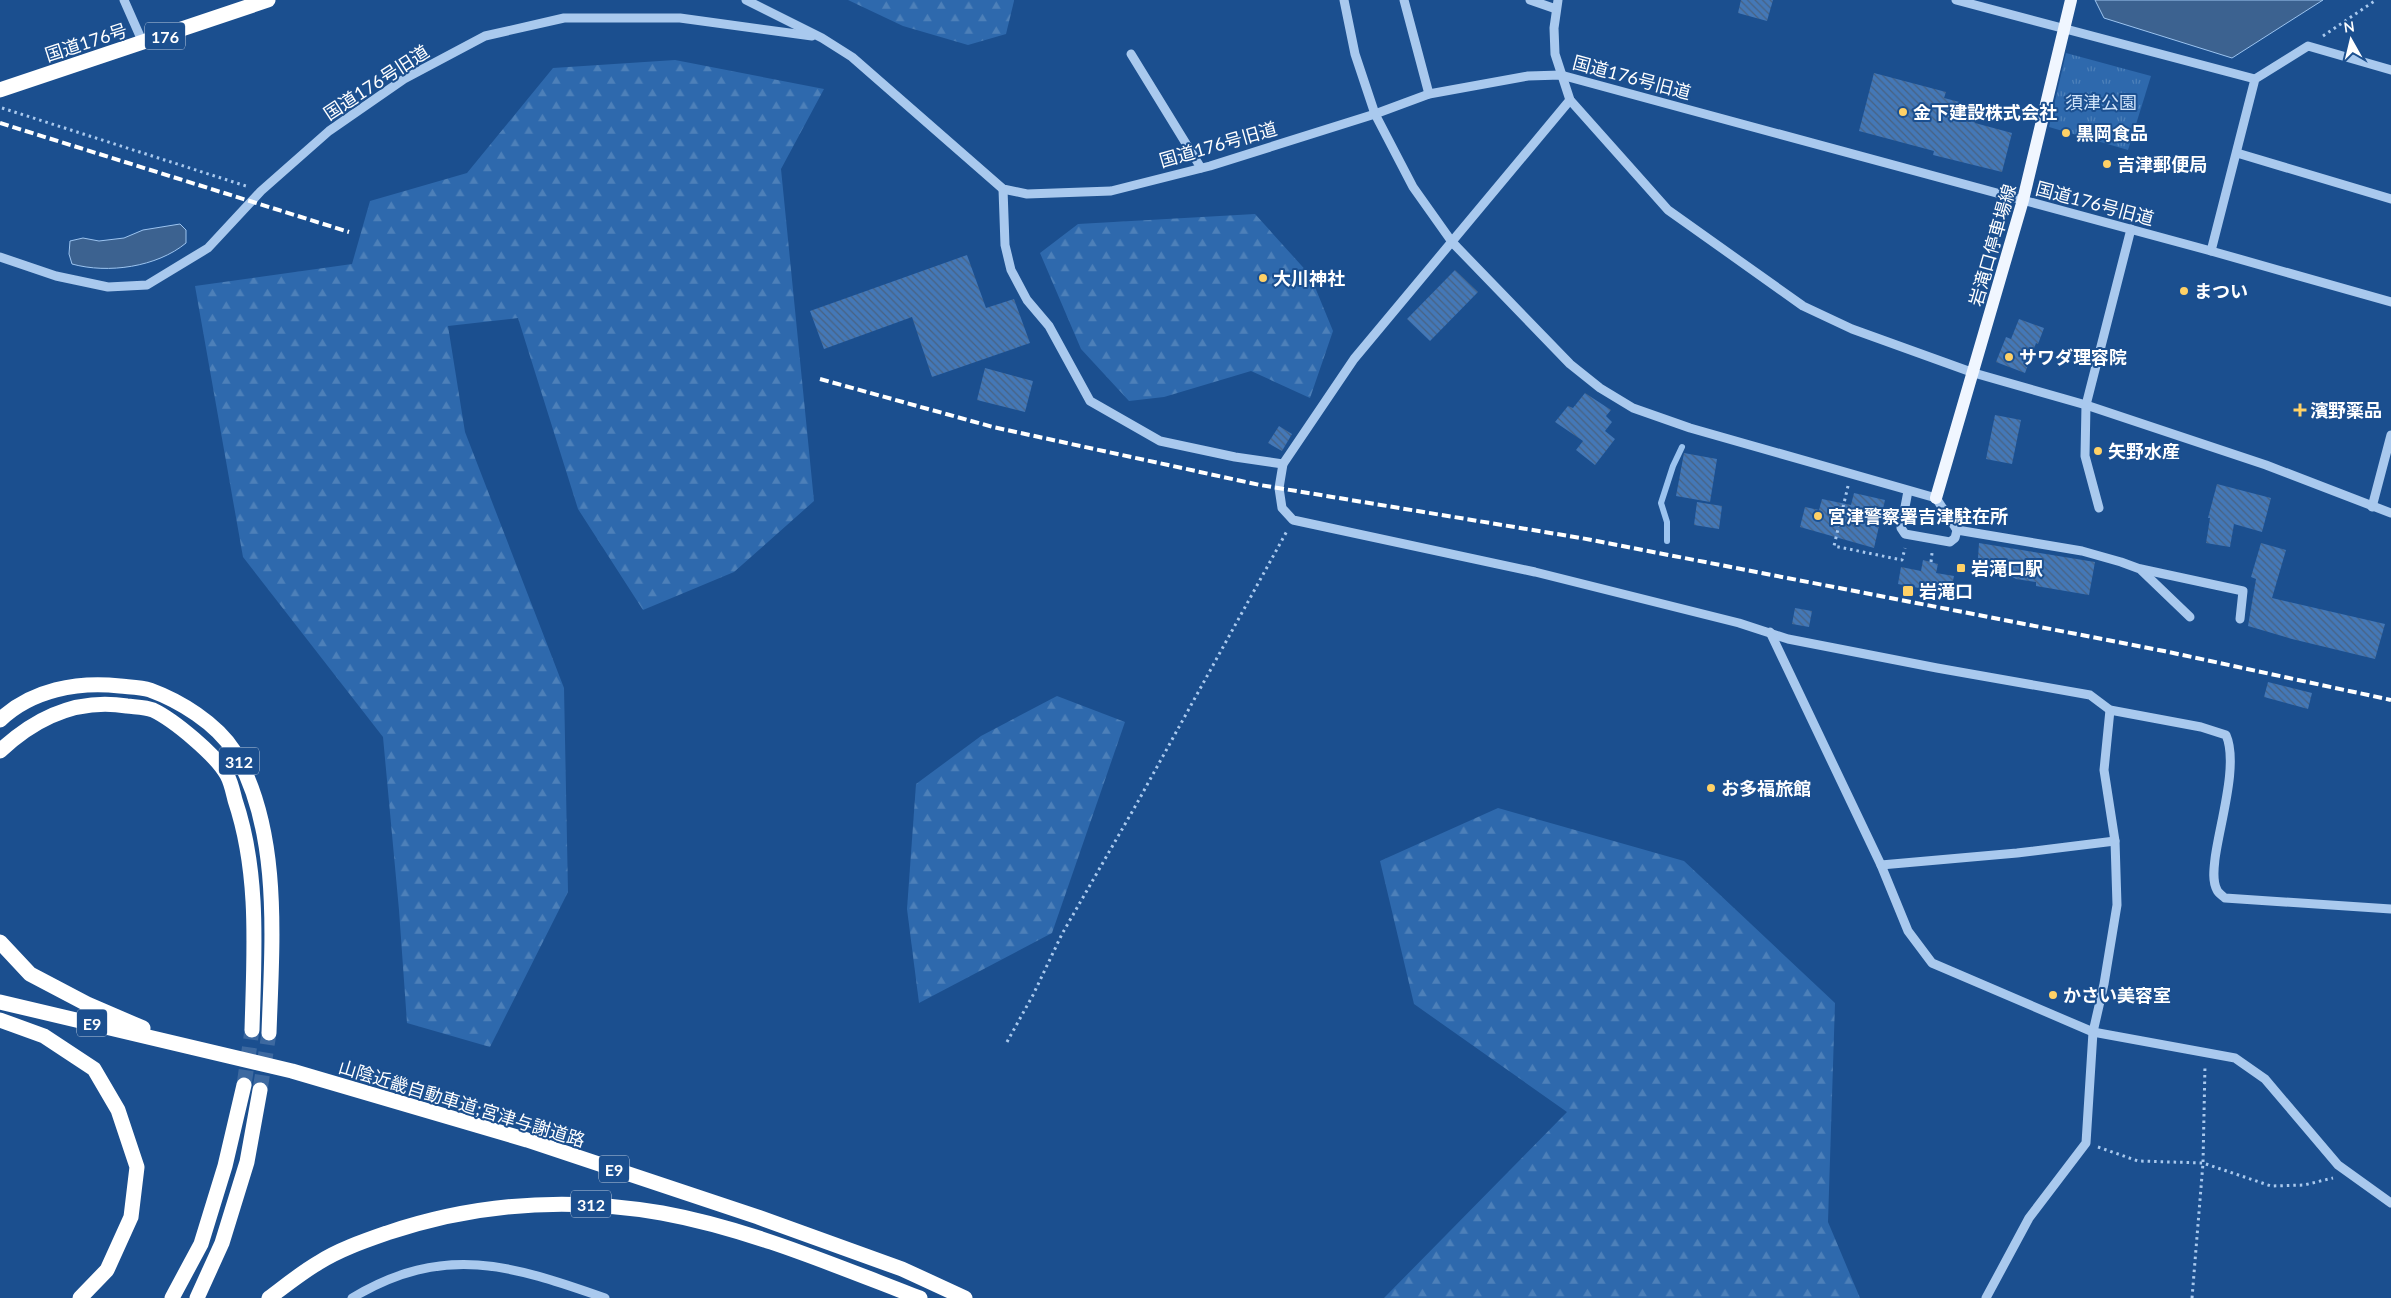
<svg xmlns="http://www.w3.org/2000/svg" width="2391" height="1298" font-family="Lato,'Noto Sans JP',sans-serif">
<defs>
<pattern id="grass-tufts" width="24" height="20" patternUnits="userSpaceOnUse" patternTransform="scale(1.25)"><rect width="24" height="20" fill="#2e69ad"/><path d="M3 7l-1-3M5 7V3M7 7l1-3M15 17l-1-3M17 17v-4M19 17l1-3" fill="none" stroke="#4d80b9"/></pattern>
<pattern id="forest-firs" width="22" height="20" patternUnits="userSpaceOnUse" patternTransform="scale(1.25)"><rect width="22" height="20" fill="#2e69ad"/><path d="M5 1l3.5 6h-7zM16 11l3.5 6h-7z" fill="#4d80b9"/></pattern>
<pattern id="building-back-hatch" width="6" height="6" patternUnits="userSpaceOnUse" patternTransform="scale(1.25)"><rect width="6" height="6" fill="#4478b7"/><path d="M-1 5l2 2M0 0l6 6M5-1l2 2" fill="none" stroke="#486282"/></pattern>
</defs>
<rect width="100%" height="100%" fill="#1b4f8f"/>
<path fill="url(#grass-tufts)" d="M2066 53 2151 76 2128 150 2049 127Z"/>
<g fill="url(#forest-firs)">
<path d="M848 0H1014V1L1006 34 968 45 903 26Z"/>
<path d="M675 60 824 89 781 169 814 501 734 572 643 610 578 509 518 318 448 326 465 432 564 688 568 892 490 1047 407 1023 399 910 383 737 243 557 195 286 352 264 370 201 467 173 553 68Z"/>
<path d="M1255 214 1310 275 1333 331 1310 398 1251 371 1164 397 1129 401 1081 349 1040 253 1078 224Z"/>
<path d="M1057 696 1125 722 1052 933 919 1003 907 909 916 784 981 736Z"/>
<path d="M1498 808 1684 861 1835 1003 1828 1222 1860 1298H1384L1567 1112 1414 1004 1380 861Z"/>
</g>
<g fill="#3c6290" stroke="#9cc4f0">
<path d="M2095 0H2323L2232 58 2104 18Z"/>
<path d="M180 224 186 230V243C157 267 108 274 72 264L69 254 70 241 83 238 99 241 124 238 143 230Z"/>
</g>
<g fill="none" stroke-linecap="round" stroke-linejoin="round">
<path stroke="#9cc4f0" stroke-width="6" d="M1667 541V522L1661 503 1673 466 1682 447"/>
</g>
<g fill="url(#building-back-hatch)">
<path d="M1741 0H1773L1767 21 1738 13Z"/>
<path d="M1874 73 1946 92 1944 98 1979 107 1975 123 2012 133 2002 172 1933 155 1934 151 1859 131Z"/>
<path d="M967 255 986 308 1014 299 1030 343 932 377 912 317 824 349 810 311Z"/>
<path d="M1455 270 1478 292 1430 341 1407 319Z"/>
<path d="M2019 319 2044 328 2038 344 2036 343 2025 373 1996 362 2006 337 2011 339Z"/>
<path d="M985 368 1033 381 1025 412 977 400Z"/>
<path d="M1585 393 1611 410 1606 416 1612 422 1605 431 1615 439 1595 465 1576 450 1583 441 1555 422 1568 406 1573 408Z"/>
<path d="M1995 415 2021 420 2012 464 1986 459Z"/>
<path d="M1279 426 1292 434 1282 451 1268 443Z"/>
<path d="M1684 453 1717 459 1710 502 1676 496Z"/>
<path d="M2217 484 2271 498 2262 532 2234 524 2230 547 2206 543 2210 518H2208Z"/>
<path d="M1854 493 1885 500 1874 548 1800 527 1805 507 1819 510 1822 499 1851 505Z"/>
<path d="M1697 502 1722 506 1719 529 1694 525Z"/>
<path d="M1979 543 2095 562 2089 595 2036 586V582L2016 579 1978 558Z"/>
<path d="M2261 543 2286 550 2272 598 2385 624 2375 659 2292 639 2248 626 2256 579 2251 577Z"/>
<path d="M1923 560 1938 564 1936 573 1954 576 1950 594 1898 584 1901 567 1921 571Z"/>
<path d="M1795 608 1812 611 1809 627 1792 624Z"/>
<path d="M2268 682 2312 693 2308 709 2264 697Z"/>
</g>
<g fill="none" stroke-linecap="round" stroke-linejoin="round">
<g stroke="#3d69a0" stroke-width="15" stroke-dasharray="15 8" stroke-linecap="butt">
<path d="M244 1085 252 1030"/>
<path d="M260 1090 269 1033"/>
</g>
<g stroke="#a9c9ee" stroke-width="3" stroke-dasharray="2.5 4" stroke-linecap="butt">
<path d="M2323 36 2376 0"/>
<path d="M2 108 246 186"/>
<path d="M1848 486 1834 546 1902 560 1905 548"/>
<path d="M1931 562 1932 553"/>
<path d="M1007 1042 1033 995 1062 934 1136 805 1287 531"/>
<path d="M2098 1147 2138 1161 2203 1163 2271 1186 2304 1185 2333 1178"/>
<path d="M2192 1298 2203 1163 2205 1065"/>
</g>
<g stroke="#a9c9ee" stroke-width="9">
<path d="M124 0 143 43"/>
<path d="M746 0 822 38 852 57 1003 189 1027 194 1111 191 1210 166 1375 114 1429 94 1528 76 1561 75 2211 251 2391 302"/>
<path d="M1344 0 1355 54 1375 114 1413 187 1452 242 1570 364 1600 388 1633 408 1690 428 1936 498 1957 530 2082 551 2121 562 2140 569 2190 617"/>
<path d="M1404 0 1429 94"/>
<path d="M1530 0 1556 9"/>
<path d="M1558 0 1554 28 1555 54 1570 100 1668 210 1803 306 1852 329 1974 373 2086 405 2266 465 2391 513"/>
<path d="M1956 0 2255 79"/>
<path d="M1131 54 1201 168"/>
<path d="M1570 100 1354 359 1283 464 1279 488 1282 508 1293 520 1535 572 1739 623 1788 639 1937 668 2090 695 2110 710 2201 727 2226 735C2239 764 2219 826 2215 859 2214 868 2212 881 2217 890 2218 893 2223 896 2225 898L2391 909"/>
<path d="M2237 153 2391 199"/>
<path d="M1003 189 1005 245 1011 270 1027 300 1049 326 1090 401 1160 441 1235 457 1283 464"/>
<path d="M2211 251 2255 79 2308 46 2391 70"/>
<path d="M0 257 56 276 108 287 147 285 208 248 261 191 329 131 404 79 485 36 564 18H680L812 36"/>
<path d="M1908 491 1901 528 1905 534 1950 542 1955 538 1957 530"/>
<path d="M2372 507 2391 435"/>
<path d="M2099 508 2085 456 2086 405 2131 229"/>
<path d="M2141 569 2243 591 2240 619"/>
<path d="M1770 632 1881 865 1908 931 1932 963 2093 1032 2235 1058 2265 1079 2338 1165 2391 1203"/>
<path d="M1881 865 2017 853 2115 841"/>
<path d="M352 1298C444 1243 511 1265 605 1298"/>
<path d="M1986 1298 2029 1218 2086 1143 2093 1032 2104 984 2117 905 2115 841 2104 770 2110 710"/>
</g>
<path stroke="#f0f6ff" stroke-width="12" d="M1936 498 2023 200 2071 0"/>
<g stroke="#fff" stroke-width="15">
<path d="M0 90 268 0"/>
<path d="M0 720C31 690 78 681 120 686 129 687 141 687 150 690 180 701 216 723 234 751 282 831 272 943 269 1033"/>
<path d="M0 751C35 718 78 698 127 706 135 707 146 707 153 710 174 720 216 755 227 775 231 782 233 792 235 800 260 874 254 954 252 1030"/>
<path d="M0 942 30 974 87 1004 143 1028"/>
<path d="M0 1002 292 1071 527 1140 758 1217 902 1269 965 1298"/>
<path d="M0 1020 44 1036 94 1069 118 1110 137 1167 131 1217 107 1270 80 1298"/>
<path d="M172 1298 201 1244 225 1166 244 1085"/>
<path d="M197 1298 222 1243 247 1162 260 1090"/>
<path d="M269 1298C285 1286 301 1273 318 1263 338 1250 364 1241 387 1233 476 1203 570 1197 662 1213 750 1229 836 1266 920 1298"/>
</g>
<g stroke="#fff" stroke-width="4" stroke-dasharray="9 4" stroke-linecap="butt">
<path d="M0 123 349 232"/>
<path d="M820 379 993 427 1260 485 1581 538 2164 651 2391 700"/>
</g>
</g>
<g fill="#ffd166" stroke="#1b4f8f" stroke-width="2">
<circle cx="1903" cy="112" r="5"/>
<circle cx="2066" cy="133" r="5"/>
<circle cx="2107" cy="164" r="5"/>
<circle cx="1263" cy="278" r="5"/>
<circle cx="2184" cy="291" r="5"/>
<circle cx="2009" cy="357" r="5"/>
<path d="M2297.5 402.5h5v5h5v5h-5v5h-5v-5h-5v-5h5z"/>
<circle cx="2098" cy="451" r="5"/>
<circle cx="1818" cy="516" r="5"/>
<rect x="1956" y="563" width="10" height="10" rx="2.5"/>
<rect x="1902" y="585" width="12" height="12" rx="2.5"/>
<circle cx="1711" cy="788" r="5"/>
<circle cx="2053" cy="995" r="5"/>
</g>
<g text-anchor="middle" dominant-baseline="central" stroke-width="4" stroke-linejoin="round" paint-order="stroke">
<g fill="#1b4f8f" stroke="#bbcadd" stroke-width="1">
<rect x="145" y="22.5" width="40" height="27" rx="4"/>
<rect x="219" y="747.5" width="40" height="27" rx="4"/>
<rect x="77" y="1009.5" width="30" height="27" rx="4"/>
<rect x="599" y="1155.5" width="30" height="27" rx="4"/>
<rect x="571" y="1190.5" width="40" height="27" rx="4"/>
</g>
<g font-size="16" font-weight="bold" fill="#fff">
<text x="165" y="36">176</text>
<text x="239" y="761">312</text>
<text x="92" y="1023">E9</text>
<text x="614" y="1169">E9</text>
<text x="591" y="1204">312</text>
</g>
<g font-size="18" fill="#fff" stroke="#1b4f8f">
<text transform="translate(86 42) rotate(-18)">国道176号</text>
<text transform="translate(1632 77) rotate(15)">国道176号旧道</text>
<text transform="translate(376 82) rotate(-33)">国道176号旧道</text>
<text transform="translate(1218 144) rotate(-16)">国道176号旧道</text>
<text transform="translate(2095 203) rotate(15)">国道176号旧道</text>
<text transform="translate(1992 245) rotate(-74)">岩滝口停車場線</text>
<text transform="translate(462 1103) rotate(17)">山陰近畿自動車道;宮津与謝道路</text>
</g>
<g font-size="18" fill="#cfe3fa" stroke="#1b4f8f">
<text x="2101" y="102">須津公園</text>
</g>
<g font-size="18" font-weight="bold" fill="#fff" stroke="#1b4f8f" text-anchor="start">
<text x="1913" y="112">金下建設株式会社</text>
<text x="2076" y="133">黒岡食品</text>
<text x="2117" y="164">吉津郵便局</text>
<text x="1273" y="278">大川神社</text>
<text x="2194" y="291">まつい</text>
<text x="2019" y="357">サワダ理容院</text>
<text x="2310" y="410">濱野薬品</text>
<text x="2108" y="451">矢野水産</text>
<text x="1828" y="516">宮津警察署吉津駐在所</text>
<text x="1971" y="568">岩滝口駅</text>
<text x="1919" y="591">岩滝口</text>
<text x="1721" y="788">お多福旅館</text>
<text x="2063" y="995">かさい美容室</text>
</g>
</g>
<g transform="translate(2351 40) rotate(352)" stroke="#1b4f8f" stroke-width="4" paint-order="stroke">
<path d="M0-4L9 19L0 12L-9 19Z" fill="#ffffff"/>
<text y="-8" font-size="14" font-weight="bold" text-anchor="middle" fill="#ffffff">N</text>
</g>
</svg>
